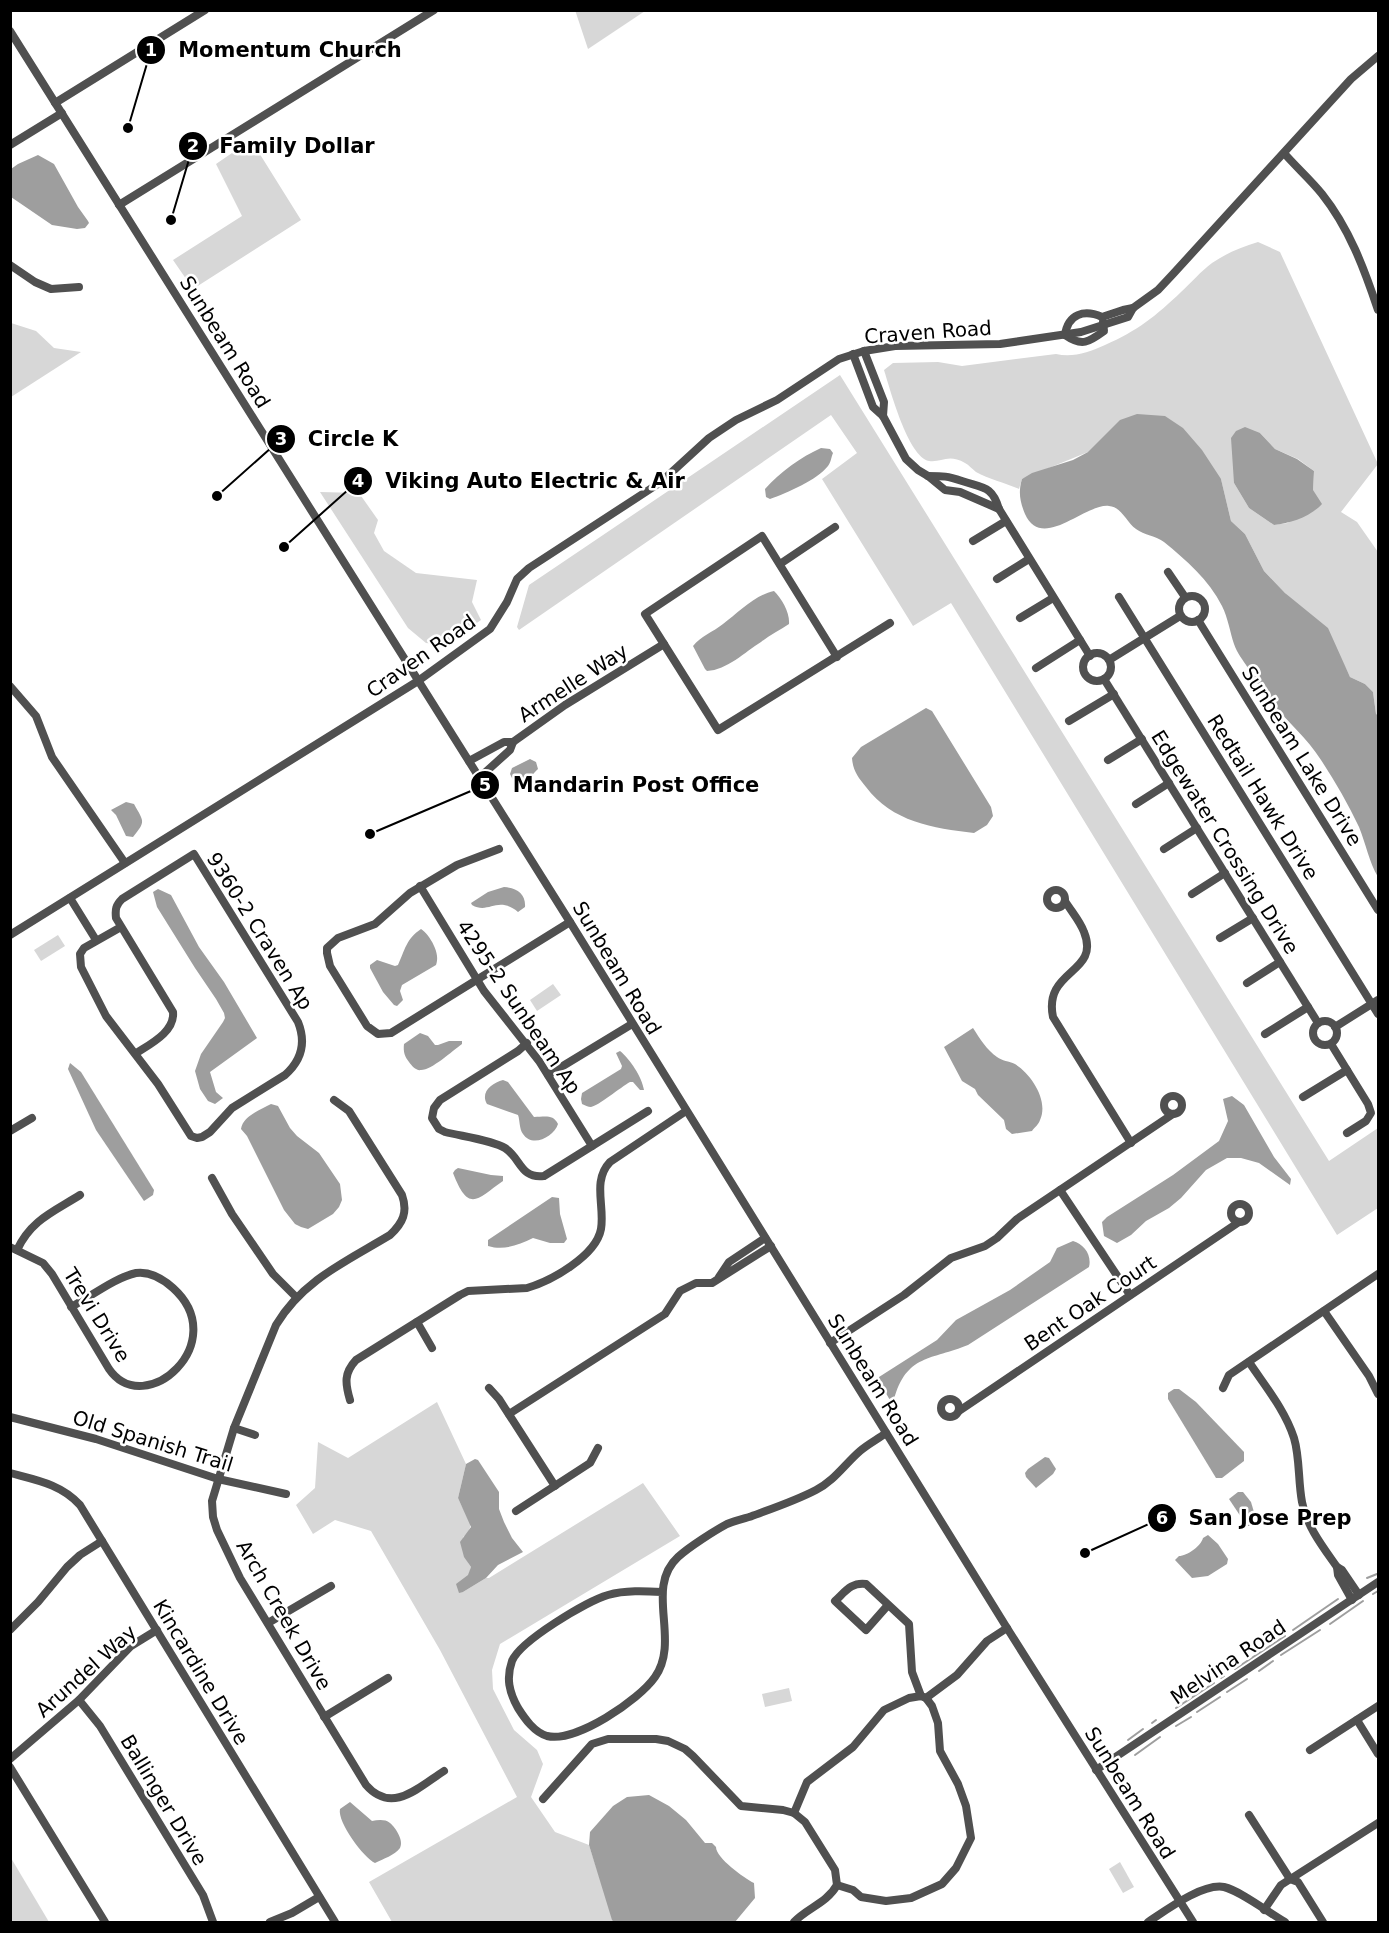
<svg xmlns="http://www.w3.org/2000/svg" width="1389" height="1933" font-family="'DejaVu Sans',sans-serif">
<rect width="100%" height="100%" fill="#fff"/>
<g fill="#d7d7d7" fill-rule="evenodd">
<path d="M575 10H645V11L588 49Z"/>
<path d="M251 140 301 220 193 289 173 260 242 216 216 164Z"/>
<path d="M1258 242 1280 252 1378 464 1341 512 1357 522 1378 552V715L1376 714 1373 692 1365 684 1350 677 1342 661 1285 593 1264 571 1245 534 1231 521 1221 479 1088 452 1022 479 1019 489C1005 483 989 479 976 472 972 469 969 465 965 463 948 453 941 463 929 461 908 457 890 389 884 370L893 363 938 362 962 366 1056 354C1073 358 1089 352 1105 345 1137 331 1156 316 1181 292 1191 283 1201 271 1212 263 1227 253 1241 247 1258 242ZM1260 433 1275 449 1298 459 1314 471 1313 490 1288 523 1274 525 1249 508 1234 483Z"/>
<path d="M11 323 36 331 54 348 81 352 11 397Z"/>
<path d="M840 375 1329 1161 1378 1128V1208L1337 1235 951 603 913 626 822 479 857 453 831 415 519 630 517 627 529 585Z"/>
<path d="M320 492 359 493 378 520 374 533 384 551 416 573 477 580 472 602 481 620 445 645 426 643 408 628Z"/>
<path d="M58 935 65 946 41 961 34 950Z"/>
<path d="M553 984 561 995 537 1011 530 1000Z"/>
<path d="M437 1402 466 1464 458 1498 470 1523C471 1529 468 1534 463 1537L467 1561 471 1567 469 1575 459 1592H463L486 1578H489L643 1483 680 1536 500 1644 492 1670 493 1689 514 1730 537 1750 543 1764 531 1797 555 1832 589 1845 614 1922H392L369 1882 517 1797 440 1650 371 1531 335 1520 313 1534 296 1505 315 1488 318 1442 348 1458Z"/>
<path d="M789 1688 792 1701 765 1707 762 1694Z"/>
<path d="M11 1858 49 1922H11Z"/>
<path d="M1120 1862 1134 1887 1123 1893 1109 1869Z"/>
</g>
<g fill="#9e9e9e">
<path d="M38 155 54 164 78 207 88 221 89 223 85 228 77 229 52 225 11 197V169L18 164Z"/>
<path d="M1137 414 1165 416 1183 428 1202 450 1221 479 1231 521 1245 534 1264 571 1285 593 1328 628 1350 677 1365 684 1373 692 1376 714 1378 715V877C1369 862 1366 844 1359 827 1348 804 1335 781 1321 760 1307 738 1287 721 1271 702 1262 692 1255 679 1248 668 1243 660 1237 653 1234 644 1230 632 1228 618 1222 606 1209 580 1186 560 1164 542 1156 536 1144 535 1136 529 1126 522 1122 507 1109 506 1085 503 1042 552 1025 514 1020 502 1018 492 1022 479L1032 473 1073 460 1088 452 1120 420Z"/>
<path d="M1245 427 1260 433 1275 449 1297 459 1314 471 1313 490 1322 504C1310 517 1291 523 1274 525L1249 508 1234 483 1231 438 1236 431Z"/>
<path d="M821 448 830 449 833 453C831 458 831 462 828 466 817 480 787 493 770 499L766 497 765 489C780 472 801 457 821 448Z"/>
<path d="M774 591C782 599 790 613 789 624 780 630 770 635 761 642 745 652 727 670 707 671L705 669 693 646C701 636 713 632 723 624 738 613 755 595 774 591Z"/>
<path d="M926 708 932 711 991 807 993 816 987 825 974 833C933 828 892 822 866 787 858 777 853 771 852 758L861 747Z"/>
<path d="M530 759 536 762 538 769C531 776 525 784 514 782L510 774 512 768Z"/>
<path d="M126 802 134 804C144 822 146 821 133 837L126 836 116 815 111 810Z"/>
<path d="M504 887C517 888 526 894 525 907L518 912C497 895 489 915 472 905L471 903 488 892Z"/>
<path d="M158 889 171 895 199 947 224 982 257 1038 210 1072 216 1092 223 1098 215 1104 208 1101 200 1089 195 1071 201 1054 223 1022 225 1018 224 1013 216 999 195 968 157 907 153 892Z"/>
<path d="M421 929C430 935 441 954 436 965L402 985 400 991 403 1000 397 1006 394 1005 383 992 370 968V965L377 960 395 966 398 965C405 950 406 939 421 929Z"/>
<path d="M973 1028C980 1039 987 1050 997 1057 1002 1061 1009 1061 1015 1064 1031 1074 1049 1100 1040 1120 1039 1124 1034 1128 1032 1131L1012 1134 1006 1129 1004 1120 978 1095 975 1089 962 1081 944 1047Z"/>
<path d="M420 1033 428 1036 435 1045H438L449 1041H462V1044C452 1051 432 1070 421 1070 416 1071 412 1066 409 1062 405 1057 403 1052 404 1044Z"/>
<path d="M620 1051C630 1059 642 1077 644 1090H640L633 1082H630C621 1087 598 1106 591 1107 588 1107 585 1105 582 1104L581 1099 582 1093 621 1069 622 1066 616 1053Z"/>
<path d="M70 1063 81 1072 154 1190 153 1195 144 1201 96 1130 68 1069Z"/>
<path d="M503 1080 508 1082 534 1117C545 1117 553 1114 558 1124 554 1137 532 1148 523 1134 519 1129 520 1120 518 1115L487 1104C480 1092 492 1083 503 1080Z"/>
<path d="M1232 1096 1244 1105 1274 1157 1291 1179 1290 1185 1259 1163 1241 1158H1227L1206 1170 1181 1198 1169 1208 1146 1221 1131 1235 1117 1243 1104 1236 1102 1222 1107 1217 1173 1175 1219 1141 1228 1121 1223 1099Z"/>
<path d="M271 1104 278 1106 290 1128 297 1136 319 1153 340 1184 342 1200 339 1207 333 1214 308 1229 301 1227 295 1224 284 1210 247 1136 241 1129C243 1116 260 1110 271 1104Z"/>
<path d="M458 1168 491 1175 503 1176V1181C477 1199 469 1214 453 1173L455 1170Z"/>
<path d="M552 1197 559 1198 560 1214 567 1239 564 1243H550L533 1238C518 1245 504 1251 488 1246V1240Z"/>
<path d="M1073 1241C1084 1244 1092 1255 1089 1267L968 1345C932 1360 906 1354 894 1400L891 1402 879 1381V1377L937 1340 956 1320 1010 1290 1050 1262 1057 1248Z"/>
<path d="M1174 1389H1179L1196 1402 1244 1452V1461L1222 1478H1216L1168 1399V1393Z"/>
<path d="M1045 1457 1049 1458 1056 1469 1053 1474 1036 1488 1026 1477 1025 1473 1028 1469Z"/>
<path d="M475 1459 478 1460 499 1492V1509L504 1522 512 1538 523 1552 498 1565 486 1578 463 1592 459 1593 456 1584 468 1575 471 1567 464 1557 460 1542 471 1527 458 1498 466 1464Z"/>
<path d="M1238 1492H1243L1251 1502 1256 1519 1251 1526H1247L1229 1499Z"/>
<path d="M1208 1535 1218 1544 1228 1559 1227 1564 1208 1576 1192 1578 1175 1560 1179 1556C1187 1556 1201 1546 1203 1538Z"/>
<path d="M649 1795 669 1806 686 1820 705 1843H712L716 1847C716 1858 744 1878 754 1883L755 1898 735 1922H614L612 1920 589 1845 590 1832 613 1806 627 1797Z"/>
<path d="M350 1802 372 1821C378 1820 385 1819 390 1823 396 1828 404 1841 400 1848 395 1855 383 1859 375 1863 364 1858 337 1822 340 1809Z"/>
</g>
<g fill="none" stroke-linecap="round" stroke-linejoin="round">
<g stroke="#9e9e9e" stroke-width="2">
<path d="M1367 1578 1377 1574"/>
<path d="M1373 1594 1378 1591"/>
<path d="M1330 1624 1363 1601"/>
<path d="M1293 1630 1338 1599"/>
<path d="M1281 1655 1320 1630"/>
<path d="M1235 1669 1285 1636"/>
<path d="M1259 1671 1273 1661"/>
<path d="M1221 1678 1224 1676"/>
<path d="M1227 1692 1247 1679"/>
<path d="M1176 1708 1214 1683"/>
<path d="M1197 1712 1220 1697"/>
<path d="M1152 1723 1156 1720"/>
<path d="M1176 1726 1191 1717"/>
<path d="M1128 1740 1143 1729"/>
<path d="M1135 1755 1160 1737"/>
</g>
<g stroke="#505050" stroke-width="8">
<path d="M10 31 570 922 1007 1628 1193 1922"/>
<path d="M55 103 205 10"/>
<path d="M10 145 62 113"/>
<path d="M1284 153C1296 167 1310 179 1322 194 1349 228 1364 268 1378 310"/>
<path d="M119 205 434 10"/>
<path d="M10 265 35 282 51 289 79 287"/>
<path d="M1065 335C1068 314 1084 309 1102 317L1123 310 1133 308"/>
<path d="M1065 335C1082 347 1089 342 1104 331L1103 322"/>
<path d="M864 351 884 402 883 416"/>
<path d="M853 354 873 407 883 416 906 459 918 470 928 476 945 490 960 492 999 509"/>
<path d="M928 476C944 476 947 476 962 481 982 488 992 485 999 509L1090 656"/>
<path d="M973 541 1006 521"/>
<path d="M780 564 835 527"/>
<path d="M1168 572 1185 597"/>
<path d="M997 579 1029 559"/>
<circle cx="1192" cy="609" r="13"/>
<path d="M1119 597 1378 1014"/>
<path d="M1020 618 1053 598"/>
<path d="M1198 620 1378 910"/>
<circle cx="1097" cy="667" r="14"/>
<path d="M837 657 762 536 645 614 718 730 890 623"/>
<path d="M1109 660 1180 616"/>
<path d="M1036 668 1080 640"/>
<path d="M1104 679 1318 1023"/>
<path d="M10 686 36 716 52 757 125 863"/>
<path d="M1069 721 1114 694"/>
<path d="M1108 760 1142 739"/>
<path d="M469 761 504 742H513"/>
<path d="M479 778 510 750 513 742 565 705 664 644"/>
<path d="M1136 804 1169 783"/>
<path d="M499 849 457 865 410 893 375 924 338 938 327 948V953L330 966 367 1026 378 1034 391 1033 570 922"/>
<path d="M1164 849 1197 828"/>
<path d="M420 886 484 991 539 1061 592 1146"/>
<circle cx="1056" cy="899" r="9"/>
<path d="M1192 894 1225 873"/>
<path d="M70 898 96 940"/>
<path d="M1065 901C1071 911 1080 921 1084 932 1101 974 1043 969 1053 1017L1131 1143"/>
<path d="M121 927 84 948 80 954 81 967 106 1016 158 1084 191 1136 197 1138 202 1137 210 1132 232 1108 285 1075C302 1060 306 1042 298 1022L194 854 122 899C116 905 115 909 116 918L173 1012C175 1032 150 1044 135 1054"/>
<path d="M10 935 418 681 490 629 507 602 517 579 529 568 661 482 709 438 736 420 777 400 839 359 864 351 895 346 1000 344 1081 332 1128 317 1133 308 1158 290 1173 274 1351 79 1378 56"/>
<path d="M1220 938 1253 918"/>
<path d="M1247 983 1280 962"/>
<circle cx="1325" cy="1033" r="12"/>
<path d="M1335 1027 1378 1000"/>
<path d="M1265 1034 1308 1007"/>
<path d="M527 1043 518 1051 440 1100 434 1108 432 1118 439 1129 445 1132C460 1136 492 1140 505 1148 521 1158 520 1179 544 1176L648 1111"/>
<path d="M1331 1044 1368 1104 1371 1113 1366 1121 1347 1133"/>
<path d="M548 1075 632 1024"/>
<circle cx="1173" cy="1105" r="9"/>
<path d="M1303 1097 1347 1070"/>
<path d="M334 1100 349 1111 402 1195C408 1212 403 1223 390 1235 347 1261 303 1280 276 1325L234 1428 212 1501 213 1517 217 1530 240 1578 366 1785C392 1815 419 1787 444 1771"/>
<path d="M10 1131 32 1118"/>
<path d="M212 1178 232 1214 273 1274 296 1297"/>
<path d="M1060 1190 1130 1295"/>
<circle cx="1240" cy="1213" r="9"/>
<path d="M10 1247 43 1263 52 1274 109 1369C145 1421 233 1342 173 1288 163 1279 151 1271 136 1273 116 1277 90 1297 71 1307"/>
<path d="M17 1250C31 1220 53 1212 80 1195"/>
<path d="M719 1277 729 1262 765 1238"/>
<path d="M1324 1311 1369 1376 1378 1394"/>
<path d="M417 1322 432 1348"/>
<path d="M830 1343 904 1295 951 1258 985 1246 997 1238 1017 1219 1173 1114"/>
<path d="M1249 1362C1265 1386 1285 1410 1294 1438 1300 1458 1298 1481 1302 1502 1307 1527 1323 1547 1337 1567L1342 1570 1359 1595"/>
<path d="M489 1388 499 1399 555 1486"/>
<path d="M1223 1388 1229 1375 1378 1274"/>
<circle cx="950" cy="1408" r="9"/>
<path d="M350 1400C345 1383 344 1373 356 1360L460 1295 468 1291 527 1288C551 1281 596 1256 601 1229 605 1206 592 1181 610 1162L686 1111"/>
<path d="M959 1411 1239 1222"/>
<path d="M509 1414 665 1314 680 1291 696 1283H712L771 1246"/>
<path d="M10 1417 96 1439 218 1479 286 1494"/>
<path d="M234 1428 255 1435"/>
<path d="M10 1473C36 1480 61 1484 80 1505L335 1922"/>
<path d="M516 1511 590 1463 598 1448"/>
<path d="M1337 1567 1338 1575 1352 1600"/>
<path d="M662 1592C645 1591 625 1590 608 1595 587 1601 520 1641 512 1661 506 1678 509 1692 518 1708 525 1719 534 1732 547 1736 576 1743 639 1700 655 1677 681 1640 644 1588 678 1557 689 1547 714 1531 727 1524 734 1521 742 1519 749 1517 771 1509 795 1501 816 1490 834 1481 845 1464 860 1451 868 1444 878 1439 886 1433"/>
<path d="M888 1605 866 1630 835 1601C845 1592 851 1582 866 1584L909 1624 912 1672 921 1696"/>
<path d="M268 1623 331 1586"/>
<path d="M10 1630 38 1602 67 1567 80 1555 102 1541"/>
<path d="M926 1698 957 1675 987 1641 1007 1628"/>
<path d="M79 1700 100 1726 203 1895 213 1922"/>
<path d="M324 1717 388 1678"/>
<path d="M1357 1720 1378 1754"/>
<path d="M1310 1750 1378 1706"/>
<path d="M10 1759 79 1700 131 1646 157 1630"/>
<path d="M10 1767 105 1922"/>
<path d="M1096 1770 1378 1582"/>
<path d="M543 1799 592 1744 608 1739H656L668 1741 685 1749 693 1756 741 1806 783 1810 794 1813 805 1822 835 1870 837 1885C827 1903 807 1908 794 1922"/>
<path d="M794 1813 807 1782 853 1747 884 1710 909 1698 921 1696 926 1698 932 1706 938 1723 940 1751 958 1784 966 1806 971 1838 956 1868 942 1884 911 1898 886 1901 861 1897 853 1890 837 1885"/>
<path d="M1249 1815 1290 1879 1298 1882 1323 1922"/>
<path d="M1264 1910 1281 1885 1378 1823"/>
<path d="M270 1922 292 1913 319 1897"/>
<path d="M1148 1922C1165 1911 1202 1883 1224 1887 1241 1891 1269 1913 1285 1922"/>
</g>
</g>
<g text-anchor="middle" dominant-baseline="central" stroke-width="5" stroke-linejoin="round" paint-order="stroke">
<g font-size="20" fill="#000" stroke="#fff">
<text transform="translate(928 332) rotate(-4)">Craven Road</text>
<text transform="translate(225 342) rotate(58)">Sunbeam Road</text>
<text transform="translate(421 656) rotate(-35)">Craven Road</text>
<text transform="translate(573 683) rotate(-33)">Armelle Way</text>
<text transform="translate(1302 756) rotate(58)">Sunbeam Lake Drive</text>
<text transform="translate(1263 797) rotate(58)">Redtail Hawk Drive</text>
<text transform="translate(1225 842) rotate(58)">Edgewater Crossing Drive</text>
<text transform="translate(260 931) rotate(58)">9360-2 Craven Ap</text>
<text transform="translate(617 968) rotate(59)">Sunbeam Road</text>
<text transform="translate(519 1007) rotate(56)">4295-2 Sunbeam Ap</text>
<text transform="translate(1090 1303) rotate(-34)">Bent Oak Court</text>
<text transform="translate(97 1315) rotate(58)">Trevi Drive</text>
<text transform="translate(873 1380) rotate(58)">Sunbeam Road</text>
<text transform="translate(153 1441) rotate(17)">Old Spanish Trail</text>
<text transform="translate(284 1615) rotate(60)">Arch Creek Drive</text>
<text transform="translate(1228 1662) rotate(-34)">Melvina Road</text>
<text transform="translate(86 1671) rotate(-42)">Arundel Way</text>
<text transform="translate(201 1672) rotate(59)">Kincardine Drive</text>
<text transform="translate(1130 1793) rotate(58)">Sunbeam Road</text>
<text transform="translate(164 1800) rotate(59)">Ballinger Drive</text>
</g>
</g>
<path fill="none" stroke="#000" stroke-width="2" d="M128 128L151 50M171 220L193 146M217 496L281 439M284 547L358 481M370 834L485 785M1085 1553L1162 1518"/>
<g fill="#000" stroke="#fff" stroke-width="2">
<circle cx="128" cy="128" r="6"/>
<circle cx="171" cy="220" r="6"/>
<circle cx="217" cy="496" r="6"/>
<circle cx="284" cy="547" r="6"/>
<circle cx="370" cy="834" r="6"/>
<circle cx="1085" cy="1553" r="6"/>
<circle cx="151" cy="50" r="15"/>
<circle cx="193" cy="146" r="15"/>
<circle cx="281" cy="439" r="15"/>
<circle cx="358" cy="481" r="15"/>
<circle cx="485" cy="785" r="15"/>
<circle cx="1162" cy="1518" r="15"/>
</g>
<g font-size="18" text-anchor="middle" font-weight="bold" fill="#fff">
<text x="151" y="56">1</text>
<text x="193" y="152">2</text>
<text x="281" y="445">3</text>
<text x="358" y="487">4</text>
<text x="485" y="791">5</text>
<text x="1162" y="1524">6</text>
</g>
<g font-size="21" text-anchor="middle" font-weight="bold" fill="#000" stroke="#fff" stroke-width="5" stroke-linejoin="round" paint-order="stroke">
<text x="290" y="57">Momentum Church</text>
<text x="297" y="153">Family Dollar</text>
<text x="353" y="446">Circle K</text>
<text x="535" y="488">Viking Auto Electric &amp; Air</text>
<text x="636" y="792">Mandarin Post Office</text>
<text x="1270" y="1525">San Jose Prep</text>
</g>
<rect width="1389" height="1933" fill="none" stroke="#000000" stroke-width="24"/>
</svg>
